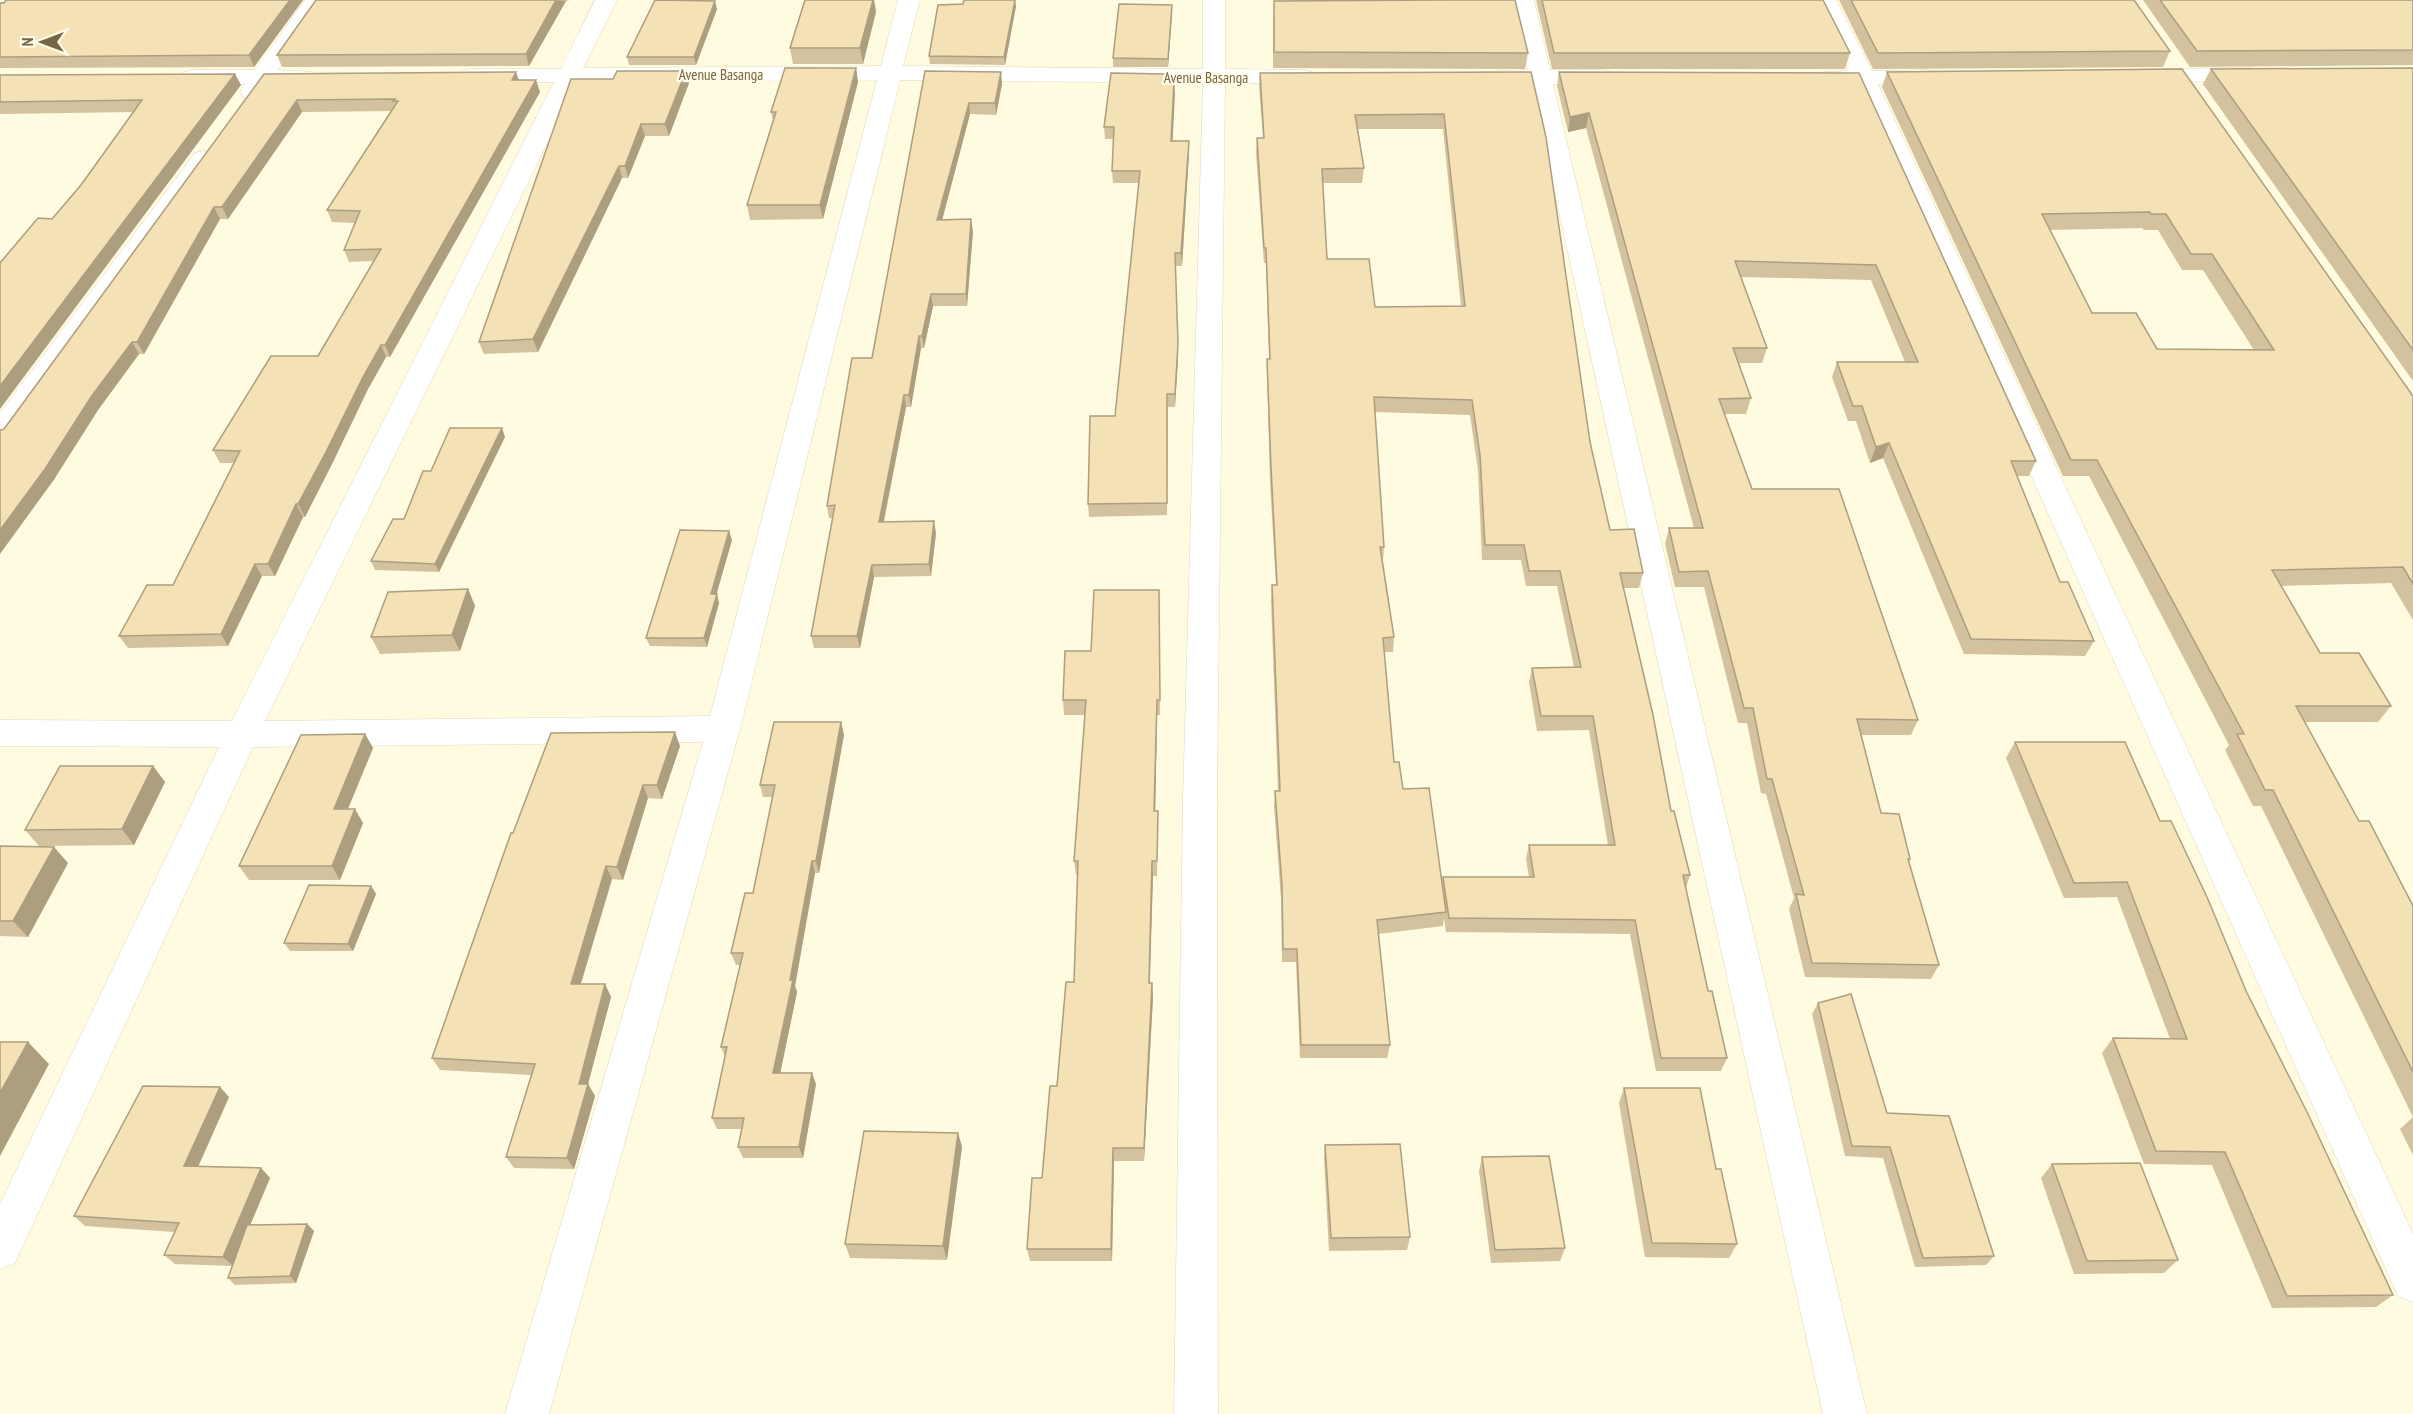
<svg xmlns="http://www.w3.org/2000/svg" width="2413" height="1414" font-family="'PT Sans Narrow',sans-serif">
<rect width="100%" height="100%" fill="#fefbe0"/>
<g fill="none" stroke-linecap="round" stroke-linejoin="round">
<defs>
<g id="street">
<path d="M305 0H327L278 70 313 72 316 77 313 82 268 84 259 97 251 99 243 97 240 92 245 84H192L184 82 181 77 184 72 192 70H255Z"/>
<path d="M595 0H617L583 68 881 66 898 0H920L903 66 1203 69V0H1225V69L1304 70 1312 72 1315 77 1312 82 1304 84 1225 83 1217 799 1218 1414H1174L1183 799 1203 83 900 80 740 729 549 1414H505L703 742 253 747 15 1263 0 1269V1204L219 747 0 746V720L232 721 554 82 471 83 463 81 460 76 463 71 471 69H561ZM877 80 710 716 265 721 577 82Z"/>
<path d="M1512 0H1534L1550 70H1604L1612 72 1615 77 1612 82 1604 84H1553L1867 1414H1823L1531 84 1480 82 1477 77 1480 72 1528 70Z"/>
<path d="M1814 0H1836L1872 71 1928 70 1936 72 1939 77 1936 82 1928 84H1878L2413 1234V1302L2398 1296 1856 84 1810 83 1807 78 1810 73 1849 71Z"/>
<path d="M2252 68 2260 70 2263 75 2260 80 2142 83 2134 81 2131 76 2134 71 2142 69Z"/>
<path d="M203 151 211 153 215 158 10 440 0 442V413L195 153Z"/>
</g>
</defs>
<use href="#street" stroke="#e1d7b8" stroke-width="1"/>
<use href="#street" fill="#fff" fill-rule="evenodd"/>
</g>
<g fill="#d3c29d" fill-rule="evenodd">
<path d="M6 0H303L254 67 0 68V3H4Z"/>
<path d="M316 0H570L566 1 529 66 282 67 277 55Z"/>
<path d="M805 0H874L876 12 863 64H793L790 48Z"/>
<path d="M1442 0H1515L1528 53 1525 69 1273 68V16Z"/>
<path d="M1536 0H1823L1850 53 1845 69H1552Z"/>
<path d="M1839 0H2134L2170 51 2163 67 1873 69Z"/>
<path d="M2143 0H2413V65L2190 67Z"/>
<path d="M963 4 1016 6 1005 65 930 64 929 56Z"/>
<path d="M717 9 696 65H629L627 57Z"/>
<path d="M1172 13 1168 67H1113V58Z"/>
<path d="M856 68 858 82 823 219 750 220 747 205 773 120 771 112Z"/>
<path d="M2413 68V381L2203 84 2211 69Z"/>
<path d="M2182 69 2413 396V620L2391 583 2281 586 2320 653 2391 706 2378 722H2305L2359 821 2413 906V1155L2400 1129 2413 1117 2261 806H2253L2225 750 2229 745 2089 476H2063L1882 87 1887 72ZM2142 228 2144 230H2158L2182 270H2203L2254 350 2157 349 2092 313 2050 230Z"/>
<path d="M686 71 689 83 669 136H645L628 178H622L538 352 484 354 479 342 613 79Z"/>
<path d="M925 71 1001 72 1002 84 996 115 970 114 942 220 973 231 967 306H933L924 348H921L911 407H906L884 522 936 533 931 576 874 577 860 648H814L811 636 833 518H829L827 506 872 358Z"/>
<path d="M1531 72 1590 442 1610 530 1643 573 1639 588H1623L1671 811 1690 875 1686 888 1708 991 1727 1058 1721 1071H1656L1630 934 1446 932 1444 918 1443 926 1378 934 1390 1045 1387 1058H1300L1296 962H1282L1281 899 1274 806 1275 791H1278L1271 600 1272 585H1276L1270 482 1267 374V359H1269L1266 263H1264L1256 153 1257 138H1263L1259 87 1260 73ZM1358 129H1443L1461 306 1375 307 1327 259 1323 183H1362L1364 168ZM1375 412 1470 415 1478 470 1482 560H1521L1526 586H1557L1574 667 1532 668 1529 682 1537 731 1589 730 1608 845H1529L1526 859 1529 877H1443L1442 885 1403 789 1394 762 1384 652H1393L1394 637 1383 561 1384 547Z"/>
<path d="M1559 72 1859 73 2036 461 2029 476H2017L2060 582 2094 641 2085 656 1964 654 1883 458 1870 463 1856 421H1848L1832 377 1837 362H1905L1871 280 1741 277 1767 348 1762 363H1739L1751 398 1746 414H1724L1752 489 1918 720 1911 735H1861L1881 813 1910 859 1909 862 1939 965 1931 979 1805 977 1789 909 1794 898 1766 794 1761 793 1747 723H1738L1704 587H1675L1665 544 1669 528H1694L1586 128 1568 132 1557 86Z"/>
<path d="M235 74 241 85 52 219 81 185 133 112 0 114V75Z"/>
<path d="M264 74 518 80 540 92 390 357H386L368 389 332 464 305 517H303L275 576H262L228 646 128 648 119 636 173 585 234 463H220L213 450 318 356 374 261 349 262 344 250 355 223 332 222 327 210 391 111 302 112 228 219H220L144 354H139L98 410 53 481 4 429Z"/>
<path d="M1166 82H1174L1172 141H1189V153L1182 266H1175L1178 357 1175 407H1168L1167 515 1089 517 1088 504 1115 416 1139 183H1113L1112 171 1114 139H1105L1104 127Z"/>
<path d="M505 437 439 572 375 570 371 561 404 519 431 471Z"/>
<path d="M732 540 716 594 719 603 707 647 650 646 646 638Z"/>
<path d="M468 589 475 606 460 651 380 654 371 637Z"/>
<path d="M1159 590 1160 715H1157L1155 811H1158V826L1157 876H1153L1150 983H1152L1153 997 1144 1161H1114L1112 1261H1030L1027 1249 1042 1178 1074 982 1078 875H1076L1074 861 1085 715H1064L1063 700 1091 651Z"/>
<path d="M841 722 844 735 819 873H815L795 986 797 992 780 1073 816 1084 803 1158H743L738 1147 742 1129H717L712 1118 725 1057 721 1047 740 965H736L731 953 753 893 773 797H763L760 785Z"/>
<path d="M365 734 373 748 348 809 363 823 340 880H249L239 866Z"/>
<path d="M2015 742 2160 821 2247 993 2393 1295 2376 1307 2272 1308 2212 1165 2144 1164 2102 1053 2113 1038 2170 1039 2117 897 2064 898 2006 758Z"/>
<path d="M680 746 662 799 648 798 623 880 612 879 581 984H605L611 997 588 1084 595 1096 574 1169 514 1168 506 1157 531 1075 440 1070 432 1058 513 833Z"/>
<path d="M153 766 165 782 134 845 39 846 25 830Z"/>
<path d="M0 846 68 863 28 937 0 936Z"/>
<path d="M371 886 376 894 353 951H290L284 943Z"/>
<path d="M1818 1003 1887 1113 1994 1256 1986 1265 1915 1267 1883 1158 1845 1156 1812 1014Z"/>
<path d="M1624 1088 1716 1169 1737 1244 1729 1258 1645 1257 1619 1103Z"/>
<path d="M229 1097 198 1166 261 1168 270 1178 250 1225 307 1224 314 1231 296 1283 235 1285 228 1278 232 1266 175 1264 164 1255 175 1232 85 1226 74 1216Z"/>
<path d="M958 1133 962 1147 947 1260 850 1258 845 1244Z"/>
<path d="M1325 1145 1410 1237 1407 1250 1329 1251 1324 1159Z"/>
<path d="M1482 1157 1565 1248 1560 1261 1491 1263 1479 1171Z"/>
<path d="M2052 1164 2178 1260 2164 1273 2074 1274 2041 1178Z"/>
</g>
<g fill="#ac9e7f">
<path d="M290 0H303L254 67 249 55Z"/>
<path d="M556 0 566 1 529 66 526 54Z"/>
<path d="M873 0H874L876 12 863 64 860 48Z"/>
<path d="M1015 0 1016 6 1005 65 1004 57Z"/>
<path d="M715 1 717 9 696 65 694 57Z"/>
<path d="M1172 5V13L1168 67V59Z"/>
<path d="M856 68 858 82 823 219 820 205Z"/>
<path d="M686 71 689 83 669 136 665 124Z"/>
<path d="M516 72 520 83 512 80Z"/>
<path d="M1001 72 1002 84 996 115 995 103Z"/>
<path d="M235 74 241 85 0 409V386Z"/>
<path d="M536 80 540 92 390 357 385 345Z"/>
<path d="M1174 82 1175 94 1172 154 1171 141Z"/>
<path d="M297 100 302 112 228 219 222 207Z"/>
<path d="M969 103 970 114 939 232 937 220Z"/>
<path d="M1589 113 1586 128 1568 132 1570 117Z"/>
<path d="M641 124 645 136 628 178 625 166Z"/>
<path d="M1189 141V153L1182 266 1181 253Z"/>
<path d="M619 166 622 178 538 352 533 339Z"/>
<path d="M214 207 220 219 144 354 137 342Z"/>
<path d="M971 219 973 231 967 306 966 294Z"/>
<path d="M931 294 933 306 924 348 922 336Z"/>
<path d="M919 336 921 348 911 407 909 395Z"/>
<path d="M132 342 139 354 98 410 53 481 0 554V530L91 397Z"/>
<path d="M1178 344V357L1175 407V394Z"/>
<path d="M381 345 386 357 368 389 332 464 305 517 298 504 363 377Z"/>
<path d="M904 395 906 407 881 534 879 522Z"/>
<path d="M502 428 505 437 439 572 435 564Z"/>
<path d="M1889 443 1883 458 1870 463 1876 447Z"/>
<path d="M296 504 303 517 275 576 268 564Z"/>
<path d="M934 521 936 533 931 576 929 564Z"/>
<path d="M729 531 732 540 714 603 711 594Z"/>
<path d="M255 564 262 576 228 646 221 634Z"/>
<path d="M872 565 874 577 860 648 857 636Z"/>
<path d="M468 589 475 606 460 651 452 635Z"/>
<path d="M717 594 719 603 707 647 704 638Z"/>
<path d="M1157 700V715L1155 826 1154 811Z"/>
<path d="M841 722 844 735 819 873 816 861Z"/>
<path d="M675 732 680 746 662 799 657 785Z"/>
<path d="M365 734 373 748 342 823 334 809Z"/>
<path d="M153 766 165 782 134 845 122 829Z"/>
<path d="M643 785 648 798 623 880 617 867Z"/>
<path d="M355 809 363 823 340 880 332 866Z"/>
<path d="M54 847 68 863 28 937 13 921Z"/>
<path d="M812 861 815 873 795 986 797 992 778 1084 773 1073Z"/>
<path d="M1152 861 1153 876 1149 997V983Z"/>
<path d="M606 866 612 879 577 996 571 984Z"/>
<path d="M371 886 376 894 353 951 348 944Z"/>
<path d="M1152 983 1153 997 1144 1161V1148Z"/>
<path d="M605 984 611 997 588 1084 595 1096 574 1169 567 1158 579 1084Z"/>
<path d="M28 1042 49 1064 0 1156V1093Z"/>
<path d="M812 1073 816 1084 803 1158 799 1147Z"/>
<path d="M220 1087 229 1097 194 1176 184 1166Z"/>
<path d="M958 1133 962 1147 947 1260 943 1246Z"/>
<path d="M1113 1148 1114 1161 1112 1261 1111 1249Z"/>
<path d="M261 1168 270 1178 233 1266 223 1257Z"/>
<path d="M307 1224 314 1231 296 1283 290 1276Z"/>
</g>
<g fill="#f5e1b6" stroke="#ac9e7f" stroke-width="1.5" fill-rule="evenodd">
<path d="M6 0H290L249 55 0 57V3H4Z"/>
<path d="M316 0H556L526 54 277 55Z"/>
<path d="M655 0 715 1 694 57H627Z"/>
<path d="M805 0H873L860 48H790Z"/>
<path d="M964 0H1015L1004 57 929 56 938 5 963 4Z"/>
<path d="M1446 0H1515L1528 53 1274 52V1Z"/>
<path d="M1542 0H1823L1850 53H1554Z"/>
<path d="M1851 0H2134L2170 51 1878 53Z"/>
<path d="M2160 0H2413V50L2197 51Z"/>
<path d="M1119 4 1172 5 1168 59 1113 58Z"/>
<path d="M785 68H856L820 205H747L776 112H771Z"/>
<path d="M2413 68V350L2211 69Z"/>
<path d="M2182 69 2413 396V584L2403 567 2272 570 2320 653H2359L2391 706H2296L2359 821H2369L2413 906V1072L2273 790H2265L2237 734H2244L2097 460H2071L1887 72ZM2150 212 2151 214H2166L2191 254H2212L2274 350 2157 349 2136 313H2092L2042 214Z"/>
<path d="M617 71H686L665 124H641L625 166H619L533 339 479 342 571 79H613Z"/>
<path d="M925 71 1001 72 995 103H969L937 220 971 219 966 294H931L922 336H919L909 395H904L879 522 934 521 929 564 872 565 857 636H811L835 505 827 506 852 358H872Z"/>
<path d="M516 72 512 80H536L385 345H381L363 377 326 452 298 504H296L268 564H255L221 634 119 636 147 585H173L240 451 213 450 271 356H318L381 249 344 250 360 211 327 210 398 101H393L395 99 297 100 222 207H214L137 342H132L91 397 45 469 0 530V430L4 429 264 74Z"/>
<path d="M1531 72 1546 137 1590 442 1610 530 1634 529 1643 573H1620L1653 715 1671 811H1674L1690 875H1683L1708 991H1712L1727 1058H1661L1635 920 1449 918 1443 877H1534L1529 845H1615L1593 716H1541L1532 668 1581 667 1560 571H1529L1524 545H1485L1480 455 1472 400 1374 397 1384 547H1380L1394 637 1383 638 1394 762H1399L1403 789 1429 788 1446 912 1377 920 1390 1045H1301L1297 949H1283L1282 885 1275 791H1280L1272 585H1277L1271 467 1267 359H1270L1266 248H1264L1257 138H1264L1260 73ZM1444 114 1465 306 1375 307 1369 259H1327L1322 169 1364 168 1355 115Z"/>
<path d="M1559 72 1859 73 2036 461H2011L2060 582H2068L2094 641 1971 639 1889 443 1876 447 1862 406H1853L1837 362H1918L1876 265 1735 261 1767 348H1733L1751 398 1719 399 1752 489H1839L1918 720 1857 719 1881 813 1899 814 1910 859H1908L1939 965 1812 963 1796 894 1804 895 1772 779H1767L1753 708H1744L1708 571 1679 572 1669 528H1703L1589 113 1570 117Z"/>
<path d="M1111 73 1166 74 1165 82H1174L1171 141H1189L1181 253H1175L1178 344 1175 394H1167V503L1088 504 1090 416H1115L1140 171H1112L1114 127H1104Z"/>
<path d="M235 74 0 386V263L38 218 52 219 81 185 142 100 0 102V75Z"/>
<path d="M450 428H502L435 564 371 561 393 519H404L423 471H431Z"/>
<path d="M680 530 729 531 711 594H717L704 638H646Z"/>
<path d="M468 589 452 635 371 637 388 592Z"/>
<path d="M1094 590H1159L1160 700H1157L1154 811H1158L1157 861H1152L1149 983H1152L1144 1148H1113L1111 1249H1027L1032 1178H1042L1050 1086H1057L1066 982H1074L1078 861H1074L1086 700H1063L1065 651H1091Z"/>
<path d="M774 722H841L816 861H812L790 980H793L773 1073H812L799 1147H738L744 1118H712L727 1047H721L743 953H731L745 893H753L775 785H760Z"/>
<path d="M675 732 657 785H643L617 867 606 866 571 984H605L579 1084H588L567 1158 506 1157 535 1064 432 1058 511 833H513L551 733Z"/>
<path d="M365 734 334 809H355L332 866H239L301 735Z"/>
<path d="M2015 742H2125L2160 821H2171L2207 897 2247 993 2307 1112 2393 1295 2287 1296 2225 1152 2156 1151 2113 1038 2187 1039 2127 882 2074 883Z"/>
<path d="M60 766H153L122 829 25 830Z"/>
<path d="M0 846 54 847 13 921H0Z"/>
<path d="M309 885 371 886 348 944 284 943Z"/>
<path d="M1851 994 1887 1113 1949 1116 1994 1256 1923 1258 1890 1147 1852 1146 1818 1003Z"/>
<path d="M0 1042H28L0 1093Z"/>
<path d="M143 1086 220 1087 184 1166 261 1168 223 1257 164 1255 179 1223 74 1216Z"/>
<path d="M1624 1088H1700L1716 1169H1721L1737 1244 1652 1243Z"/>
<path d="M864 1131 958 1133 943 1246 845 1244Z"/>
<path d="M1400 1144 1410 1237 1331 1238 1325 1145Z"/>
<path d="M1549 1156 1565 1248 1495 1250 1482 1157Z"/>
<path d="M2140 1163 2178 1260 2087 1261 2052 1164Z"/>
<path d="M307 1224 290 1276 228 1278 247 1225Z"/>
</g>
<g text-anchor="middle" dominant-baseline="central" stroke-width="4.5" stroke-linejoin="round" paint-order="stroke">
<g font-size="15" fill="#776546" stroke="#fffce8">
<text x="721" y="74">Avenue Basanga</text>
<text x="1206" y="77">Avenue Basanga</text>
</g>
</g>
<g transform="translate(42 42) rotate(270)" stroke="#fffce8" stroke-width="4.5" paint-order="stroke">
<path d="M0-4.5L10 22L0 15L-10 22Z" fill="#776546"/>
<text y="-9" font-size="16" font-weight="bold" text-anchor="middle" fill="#776546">N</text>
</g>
</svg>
